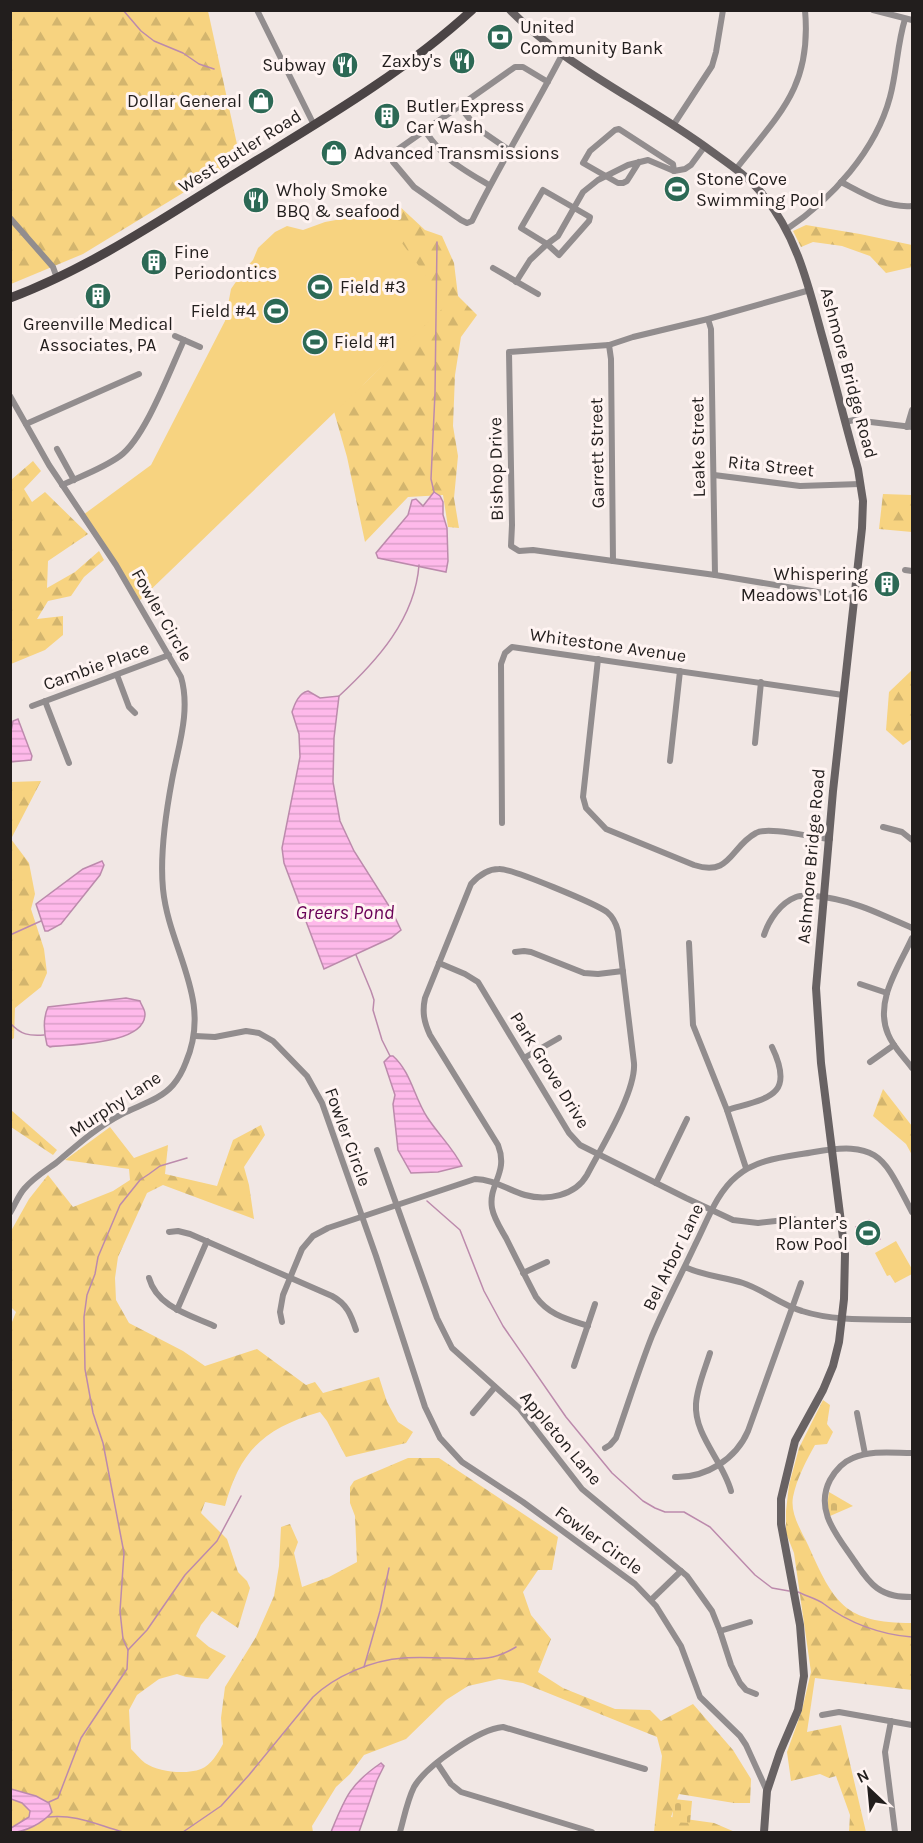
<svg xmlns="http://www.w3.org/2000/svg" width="923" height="1843" font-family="Karla,sans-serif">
<defs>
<pattern id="forest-firs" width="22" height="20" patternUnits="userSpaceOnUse" patternTransform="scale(1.5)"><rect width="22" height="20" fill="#f7d380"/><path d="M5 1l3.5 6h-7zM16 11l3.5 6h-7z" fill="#d3b56e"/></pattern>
<pattern id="cemetery-stones" width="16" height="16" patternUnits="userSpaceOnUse" patternTransform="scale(1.5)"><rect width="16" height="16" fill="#f7d380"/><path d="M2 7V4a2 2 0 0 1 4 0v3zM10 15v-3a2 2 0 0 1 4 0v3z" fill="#d3b56e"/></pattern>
<pattern id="water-rules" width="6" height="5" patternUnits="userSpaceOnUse" patternTransform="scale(1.5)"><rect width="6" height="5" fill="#feb9ea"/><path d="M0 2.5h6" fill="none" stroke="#d99fc8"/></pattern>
</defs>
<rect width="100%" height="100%" fill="#f1e7e4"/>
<g fill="url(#forest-firs)">
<path d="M10 11H208L240 158 83 254 11 284Z"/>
<path d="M397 204 425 230 442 236 454 263 458 296 477 315 461 337 455 375 453 426 458 456 454 498 459 528 448 527 443 495 408 497 365 542 347 457 333 408C361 388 379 372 400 344L374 217Z"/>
<path d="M806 225 860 234 912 245V267L886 273 870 256 842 246 813 242 801 247 793 231Z"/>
<path d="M33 461 41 471 24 489 32 502 45 492 88 534 48 561 47 588 75 572 99 551 104 560 84 577 71 596 48 601 37 619 63 616V635L45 650 11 664V480Z"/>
<path d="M883 494 912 495V532L879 529Z"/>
<path d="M912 670V739L903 745 886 730 889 692Z"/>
<path d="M41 781 11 839 29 863 35 894 31 909 44 949 47 973 41 987 15 1008 14 1038 11 1040V782Z"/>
<path d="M883 1089 912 1126V1155L906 1144 873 1116Z"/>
<path d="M11 1110 57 1150 53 1155 11 1127Z"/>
<path d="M261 1125 265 1135 244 1167 249 1185 254 1219 163 1185 147 1193 118 1257 115 1278 116 1300 129 1323 183 1351 205 1366 257 1349 306 1385 315 1382 323 1393 379 1377 387 1402 398 1422 413 1432 406 1443 346 1457 327 1421 320 1412C265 1428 240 1450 225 1506L205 1502 201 1513 227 1539 238 1572 247 1581 250 1588 238 1628 212 1611 201 1625 196 1636 209 1647 226 1656 208 1679 186 1677 177 1674 159 1679 137 1695 129 1710 131 1749C135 1753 140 1759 145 1763 159 1772 185 1775 201 1769 211 1765 218 1753 223 1744L221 1718 225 1687 256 1637 274 1596 279 1566 281 1527 290 1524 298 1542 294 1553 302 1587 329 1577 357 1562 355 1516 350 1503V1487L354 1481 408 1458H439L558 1537 552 1570H538L523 1592 531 1615 551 1639 538 1672 563 1688 615 1709 650 1710 661 1721 693 1704 733 1750 751 1779 750 1803H734L679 1794 671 1817 714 1823 735 1832H654L662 1756 657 1737 523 1683 499 1679 468 1686 446 1700 406 1739 364 1755 350 1774 336 1787 312 1826 313 1832H20L36 1823 49 1803 36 1796 11 1789 10 1327 16 1312 11 1307V1231L29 1199 48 1175 73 1207 113 1191 130 1180 129 1169 65 1160 110 1127 134 1158 168 1145 165 1174 217 1186 233 1140Z"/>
<path d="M823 1400 830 1405 827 1424 833 1432 827 1444 815 1445C806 1461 797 1478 793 1497 790 1514 801 1530 808 1545 834 1603 844 1623 912 1623V1690L815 1678 807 1732 841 1725 866 1832H849L850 1815 836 1776 829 1778 820 1774 791 1781 787 1752 802 1710 811 1672 794 1553 786 1533V1511L789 1485 799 1448Z"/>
<path d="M11 1799 22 1803 30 1811 29 1817 11 1828Z"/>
</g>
<g fill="url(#cemetery-stones)">
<path d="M829 1492 853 1506 830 1516 827 1507Z"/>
<path d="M674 1799 692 1801 690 1823 672 1822Z"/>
</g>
<g fill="#f7d380">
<path d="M379 212 447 304 139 601 83 515 151 465 225 321 231 289 244 270 253 260 258 248 275 232 287 226 303 230 325 222Z"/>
<path d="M896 1241 912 1269V1274L895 1283 890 1275 887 1276 875 1253Z"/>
</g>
<g fill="url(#water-rules)" stroke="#bc8aac" stroke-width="1.5">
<path d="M434 492 440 496 443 502V515L447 528 448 561 446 572 378 558 376 553 408 515 412 500 416 499 423 506Z"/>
<path d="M308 691 320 698 339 696 334 738 333 782 340 821 354 851 391 909 401 930 391 938 324 969 284 863 282 848 300 757 299 734 292 712C295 703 299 693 308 691Z"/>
<path d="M18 719 32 756 31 760 11 762V731L13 721Z"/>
<path d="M102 861 104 865 100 875 61 924 48 931H45L36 904 83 869Z"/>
<path d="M126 998 140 1001C141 1005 145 1009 145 1014 145 1045 71 1044 50 1047L47 1045C44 1033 43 1018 48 1007Z"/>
<path d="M390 1056H393C411 1072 414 1097 427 1117 438 1134 453 1148 462 1166L438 1172 411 1173 398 1150 393 1104 395 1095 384 1062Z"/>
<path d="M869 1220 880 1239 867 1246 856 1227Z"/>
<path d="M381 1763 384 1766 377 1780 359 1832H331C345 1798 349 1785 381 1763Z"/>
<path d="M11 1789 36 1796 49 1803 52 1812C43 1823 24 1833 11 1832V1828L29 1817 30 1811 22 1803 11 1799Z"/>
</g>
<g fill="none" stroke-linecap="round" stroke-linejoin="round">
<g stroke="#bc8aac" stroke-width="1.5">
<path d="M123 10 141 31 154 41 183 53 199 64 214 69"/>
<path d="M434 492 431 479 435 393 437 242"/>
<path d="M10 520V526"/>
<path d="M339 696C377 661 415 619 419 565"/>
<path d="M10 935 41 921"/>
<path d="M356 955 371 991 374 1000 373 1010 382 1040 390 1056"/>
<path d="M10 1023C21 1035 29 1036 44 1035"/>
<path d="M427 1201 460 1230 484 1291 503 1326 566 1417 612 1473 643 1501 655 1508 665 1512H684L710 1527 755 1575 772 1588 789 1591"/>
<path d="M798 1592C806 1596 818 1599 824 1604 848 1623 882 1635 912 1637"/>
<path d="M128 1650 123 1639 120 1611 124 1553 103 1443 93 1413 85 1369 84 1317 87 1295 95 1274 98 1257 120 1205 140 1180 149 1174 160 1166 187 1158"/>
<path d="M364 1667 380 1611 389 1568"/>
<path d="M49 1802 58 1798 81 1738 127 1669 128 1650 147 1630 185 1575 217 1541 241 1496"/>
<path d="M48 1817C77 1814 97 1825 123 1832"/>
<path d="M183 1832 221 1806 249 1775 313 1697C335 1676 372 1660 404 1658 419 1657 434 1658 450 1658 476 1659 491 1662 516 1647"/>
</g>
<g stroke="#928d8e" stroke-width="6">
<path d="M257 10 314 125"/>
<path d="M873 10 912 20"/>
<path d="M548 82 523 67H515L397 150 392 157 393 162 414 187 461 220 467 223 472 221C500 164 533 111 562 55"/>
<path d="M460 107 477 128 509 150"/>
<path d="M674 124 712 66 716 52 723 10"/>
<path d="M425 131C446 161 459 167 489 185"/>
<path d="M639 162 627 181 623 183H618L583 163 590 151 615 130 619 129 673 164 674 171"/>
<path d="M736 169C779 114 812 87 805 10"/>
<path d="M841 182C864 194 886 208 912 206"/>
<path d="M543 190 590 217 589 221 559 255 547 244 521 228Z"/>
<path d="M10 218 53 267 57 278"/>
<path d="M787 229C832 199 876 150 890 97 897 71 897 45 905 19"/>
<path d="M493 268 538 294"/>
<path d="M516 282 530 260 547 244 558 236 583 192 598 180 628 165 648 160 674 171 685 169 691 165 705 146"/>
<path d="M810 290 708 319 633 337 609 345 509 352 512 525 511 546 519 551 533 550 715 575 854 598"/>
<path d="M708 319 711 329 715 575"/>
<path d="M175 336 184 340"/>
<path d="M609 345 611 359 613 561"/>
<path d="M10 396 49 465 116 565 181 677C191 711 178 747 172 780 166 812 160 858 163 889 169 950 213 999 186 1062 183 1070 179 1078 173 1085 160 1100 139 1105 122 1114 97 1127 77 1145 56 1163 45 1171 33 1178 24 1189 18 1196 15 1205 10 1213"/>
<path d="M845 422 854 420 912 427"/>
<path d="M26 424 139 374"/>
<path d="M907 427 912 410"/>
<path d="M57 449 74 480"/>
<path d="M714 475 800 486 860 484"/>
<path d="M62 485C81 476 102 469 120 456 145 438 170 370 184 340L200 347"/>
<path d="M905 570 912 571"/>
<path d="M598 659 583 797 586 808 606 829 694 865C731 877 730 847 756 833 768 826 814 838 830 839"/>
<path d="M117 675 129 707 135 713"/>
<path d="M45 701 69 763"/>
<path d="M32 706 169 655"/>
<path d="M755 743 761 682"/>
<path d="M670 761 680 671"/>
<path d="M502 823 501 664 505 653 512 647 843 695"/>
<path d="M883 827 902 832 912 840"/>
<path d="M764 935C769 920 780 903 796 897 802 895 809 896 815 896 851 899 880 914 912 928"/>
<path d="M912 938C899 967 874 1001 888 1034 893 1047 904 1057 912 1068"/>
<path d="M689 943 693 1025 727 1110 746 1168"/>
<path d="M515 952 524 951 531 952 584 973 598 974 623 971"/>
<path d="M439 963 465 974 478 982 569 1133 580 1145 686 1198 733 1220 758 1223 794 1219"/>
<path d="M860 984 887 993"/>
<path d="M195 1036 215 1037 246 1031 259 1033 273 1041 307 1076 322 1103 376 1256 425 1407 440 1438 462 1462 523 1502 635 1584 656 1606 681 1646 700 1697 740 1736 746 1745 767 1791"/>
<path d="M524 1058 559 1038"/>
<path d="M870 1062 894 1045"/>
<path d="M727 1110C767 1098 796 1097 772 1047"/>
<path d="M377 1150 437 1318 452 1348 519 1408 582 1489 687 1576 712 1611 720 1631 731 1665 740 1683 746 1690 756 1694"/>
<path d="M656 1183 687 1119"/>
<path d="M169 1232 178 1231 190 1234 332 1296C347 1304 351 1315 356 1330"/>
<path d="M685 1267C704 1276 724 1277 743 1283 764 1290 781 1305 802 1311 836 1322 876 1319 912 1320"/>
<path d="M523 1273 547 1262"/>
<path d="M149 1278C157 1307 190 1315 214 1326"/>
<path d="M177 1310 207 1241"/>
<path d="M282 1322 280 1312 283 1295 302 1249 313 1236 328 1228 475 1179C493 1179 508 1190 525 1195 547 1201 575 1196 587 1175 601 1148 636 1092 634 1063L618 931C616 923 613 917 607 912 596 904 511 868 499 869 488 869 479 875 471 884L425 998C422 1012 424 1022 430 1035L498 1145C509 1173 488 1184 492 1208 494 1219 501 1229 506 1238 516 1258 526 1278 536 1297 549 1315 567 1319 588 1326"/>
<path d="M710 1353C705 1369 697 1387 696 1404 694 1435 723 1461 731 1491"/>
<path d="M574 1366 595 1304"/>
<path d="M473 1413 495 1387"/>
<path d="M857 1413 865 1454"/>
<path d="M605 1448 610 1445 616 1438C628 1404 639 1369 652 1336 665 1305 681 1275 695 1245 707 1222 716 1193 737 1176 758 1158 787 1157 814 1152 881 1140 884 1159 912 1212"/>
<path d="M912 1453C893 1453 871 1450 853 1458 843 1462 835 1471 830 1480 815 1509 835 1533 851 1556 859 1567 866 1580 877 1588 888 1596 900 1597 912 1597"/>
<path d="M675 1477C706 1478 736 1459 748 1431L801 1283"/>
<path d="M651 1600 681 1571"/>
<path d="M720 1631 750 1622"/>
<path d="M822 1715 839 1712 912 1725"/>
<path d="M891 1721 885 1752 895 1832"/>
<path d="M437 1763 451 1784 461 1792 592 1832"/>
<path d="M400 1832C404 1818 407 1801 414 1787 426 1766 479 1729 503 1727L645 1769"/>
</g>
<path stroke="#686263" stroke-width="8" d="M510 10C568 69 645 102 711 151 729 164 749 177 763 195 796 234 808 284 821 332 834 378 845 423 858 469L863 501 862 528 833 791 816 988 821 1063 845 1254 844 1299 839 1342 833 1366 823 1390 795 1441 781 1499V1524L800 1625 804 1676 798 1710 780 1752 767 1791 764 1832"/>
<path stroke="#4b4445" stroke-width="9" d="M10 298C87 269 156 223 225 180 310 127 398 78 472 10"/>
</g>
<defs>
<symbol id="bank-disc" viewBox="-11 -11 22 22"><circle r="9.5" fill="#2c6955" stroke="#fff4f2"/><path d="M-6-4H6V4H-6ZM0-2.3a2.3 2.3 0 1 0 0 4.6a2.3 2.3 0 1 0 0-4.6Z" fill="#fff"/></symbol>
<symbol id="restaurant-disc" viewBox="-11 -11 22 22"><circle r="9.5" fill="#2c6955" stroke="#fff4f2"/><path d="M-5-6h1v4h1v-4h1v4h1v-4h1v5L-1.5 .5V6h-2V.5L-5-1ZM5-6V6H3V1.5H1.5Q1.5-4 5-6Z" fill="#fff"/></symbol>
<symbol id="shop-disc" viewBox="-11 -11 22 22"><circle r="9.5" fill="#2c6955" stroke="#fff4f2"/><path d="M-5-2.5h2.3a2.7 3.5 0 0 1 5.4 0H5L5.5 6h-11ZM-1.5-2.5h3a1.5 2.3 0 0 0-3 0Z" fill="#fff"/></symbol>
<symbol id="building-disc" viewBox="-11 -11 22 22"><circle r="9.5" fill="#2c6955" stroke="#fff4f2"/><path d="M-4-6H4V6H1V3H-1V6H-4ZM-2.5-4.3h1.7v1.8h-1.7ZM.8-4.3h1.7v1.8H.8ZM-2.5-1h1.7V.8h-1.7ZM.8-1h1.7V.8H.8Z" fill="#fff"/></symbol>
<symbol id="stadium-disc" viewBox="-11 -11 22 22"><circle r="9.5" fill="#2c6955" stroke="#fff4f2"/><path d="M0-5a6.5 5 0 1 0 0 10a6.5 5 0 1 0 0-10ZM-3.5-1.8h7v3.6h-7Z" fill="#fff"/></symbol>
</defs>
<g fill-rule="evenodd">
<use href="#bank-disc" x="485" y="22" width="30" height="30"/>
<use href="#restaurant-disc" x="447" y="46" width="30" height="30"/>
<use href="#restaurant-disc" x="330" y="50" width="30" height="30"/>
<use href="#shop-disc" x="246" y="86" width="30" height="30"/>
<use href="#building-disc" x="372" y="101" width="30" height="30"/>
<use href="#shop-disc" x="319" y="138" width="30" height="30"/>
<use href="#stadium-disc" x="662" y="174" width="30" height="30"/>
<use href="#restaurant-disc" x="241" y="185" width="30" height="30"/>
<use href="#building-disc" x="139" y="247" width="30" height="30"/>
<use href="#stadium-disc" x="305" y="272" width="30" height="30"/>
<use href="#building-disc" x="83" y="281" width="30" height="30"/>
<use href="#stadium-disc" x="261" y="296" width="30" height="30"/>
<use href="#stadium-disc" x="300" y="327" width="30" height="30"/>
<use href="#building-disc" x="872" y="569" width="30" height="30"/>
<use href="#stadium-disc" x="853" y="1218" width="30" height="30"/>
</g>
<g text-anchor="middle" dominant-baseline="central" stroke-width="6" stroke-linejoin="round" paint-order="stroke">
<g font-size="18" fill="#221e1d" stroke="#fff4f2" text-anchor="start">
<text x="520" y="27">United<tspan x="520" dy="21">Community Bank</tspan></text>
<text x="442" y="61" text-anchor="end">Zaxby's</text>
<text x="326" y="65" text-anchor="end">Subway</text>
<text x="242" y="101" text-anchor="end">Dollar General</text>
<text x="406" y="106">Butler Express<tspan x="406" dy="21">Car Wash</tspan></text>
<text x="354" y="153">Advanced Transmissions</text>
<text x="696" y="179">Stone Cove<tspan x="696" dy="21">Swimming Pool</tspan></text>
<text x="276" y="190">Wholy Smoke<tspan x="276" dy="21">BBQ &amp; seafood</tspan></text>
<text x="174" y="252">Fine<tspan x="174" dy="21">Periodontics</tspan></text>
<text x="340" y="287">Field #3</text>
<text x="256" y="311" text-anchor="end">Field #4</text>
<text x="98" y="324" text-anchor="middle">Greenville Medical<tspan x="98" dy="21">Associates, PA</tspan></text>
<text x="334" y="342">Field #1</text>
<text x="868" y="574" text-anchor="end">Whispering<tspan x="868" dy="21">Meadows Lot 16</tspan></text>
<text x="848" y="1223" text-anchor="end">Planter's<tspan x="848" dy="21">Row Pool</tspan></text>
</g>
<g font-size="18" fill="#221e1d" stroke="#fff4f2">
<text transform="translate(240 151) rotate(-32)">West Butler Road</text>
<text transform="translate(849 373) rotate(75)">Ashmore Bridge Road</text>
<text transform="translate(698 447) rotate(-91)">Leake Street</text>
<text transform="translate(597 453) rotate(-91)">Garrett Street</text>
<text transform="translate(771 466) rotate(6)">Rita Street</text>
<text transform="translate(496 469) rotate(-91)">Bishop Drive</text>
<text transform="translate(162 615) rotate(60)">Fowler Circle</text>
<text transform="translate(608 645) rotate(8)">Whitestone Avenue</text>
<text transform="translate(96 666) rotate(-20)">Cambie Place</text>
<text transform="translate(811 856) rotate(-85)">Ashmore Bridge Road</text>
<text transform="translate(550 1070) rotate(58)">Park Grove Drive</text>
<text transform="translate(115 1104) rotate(-33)">Murphy Lane</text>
<text transform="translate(348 1137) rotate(70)">Fowler Circle</text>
<text transform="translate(673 1257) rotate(-64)">Bel Arbor Lane</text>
<text transform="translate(561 1438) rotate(50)">Appleton Lane</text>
<text transform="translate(599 1540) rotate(36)">Fowler Circle</text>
</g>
<g font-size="20" font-style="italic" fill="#690057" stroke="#fff4f2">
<text x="345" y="912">Greers Pond</text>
</g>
</g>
<rect width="923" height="1843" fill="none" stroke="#221e1d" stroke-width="24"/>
<g transform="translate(869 1789) rotate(334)" stroke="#fff4f2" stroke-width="4.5" paint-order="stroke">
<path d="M0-4.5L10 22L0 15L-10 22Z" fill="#221e1d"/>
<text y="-9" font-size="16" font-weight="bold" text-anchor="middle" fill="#221e1d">N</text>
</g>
</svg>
